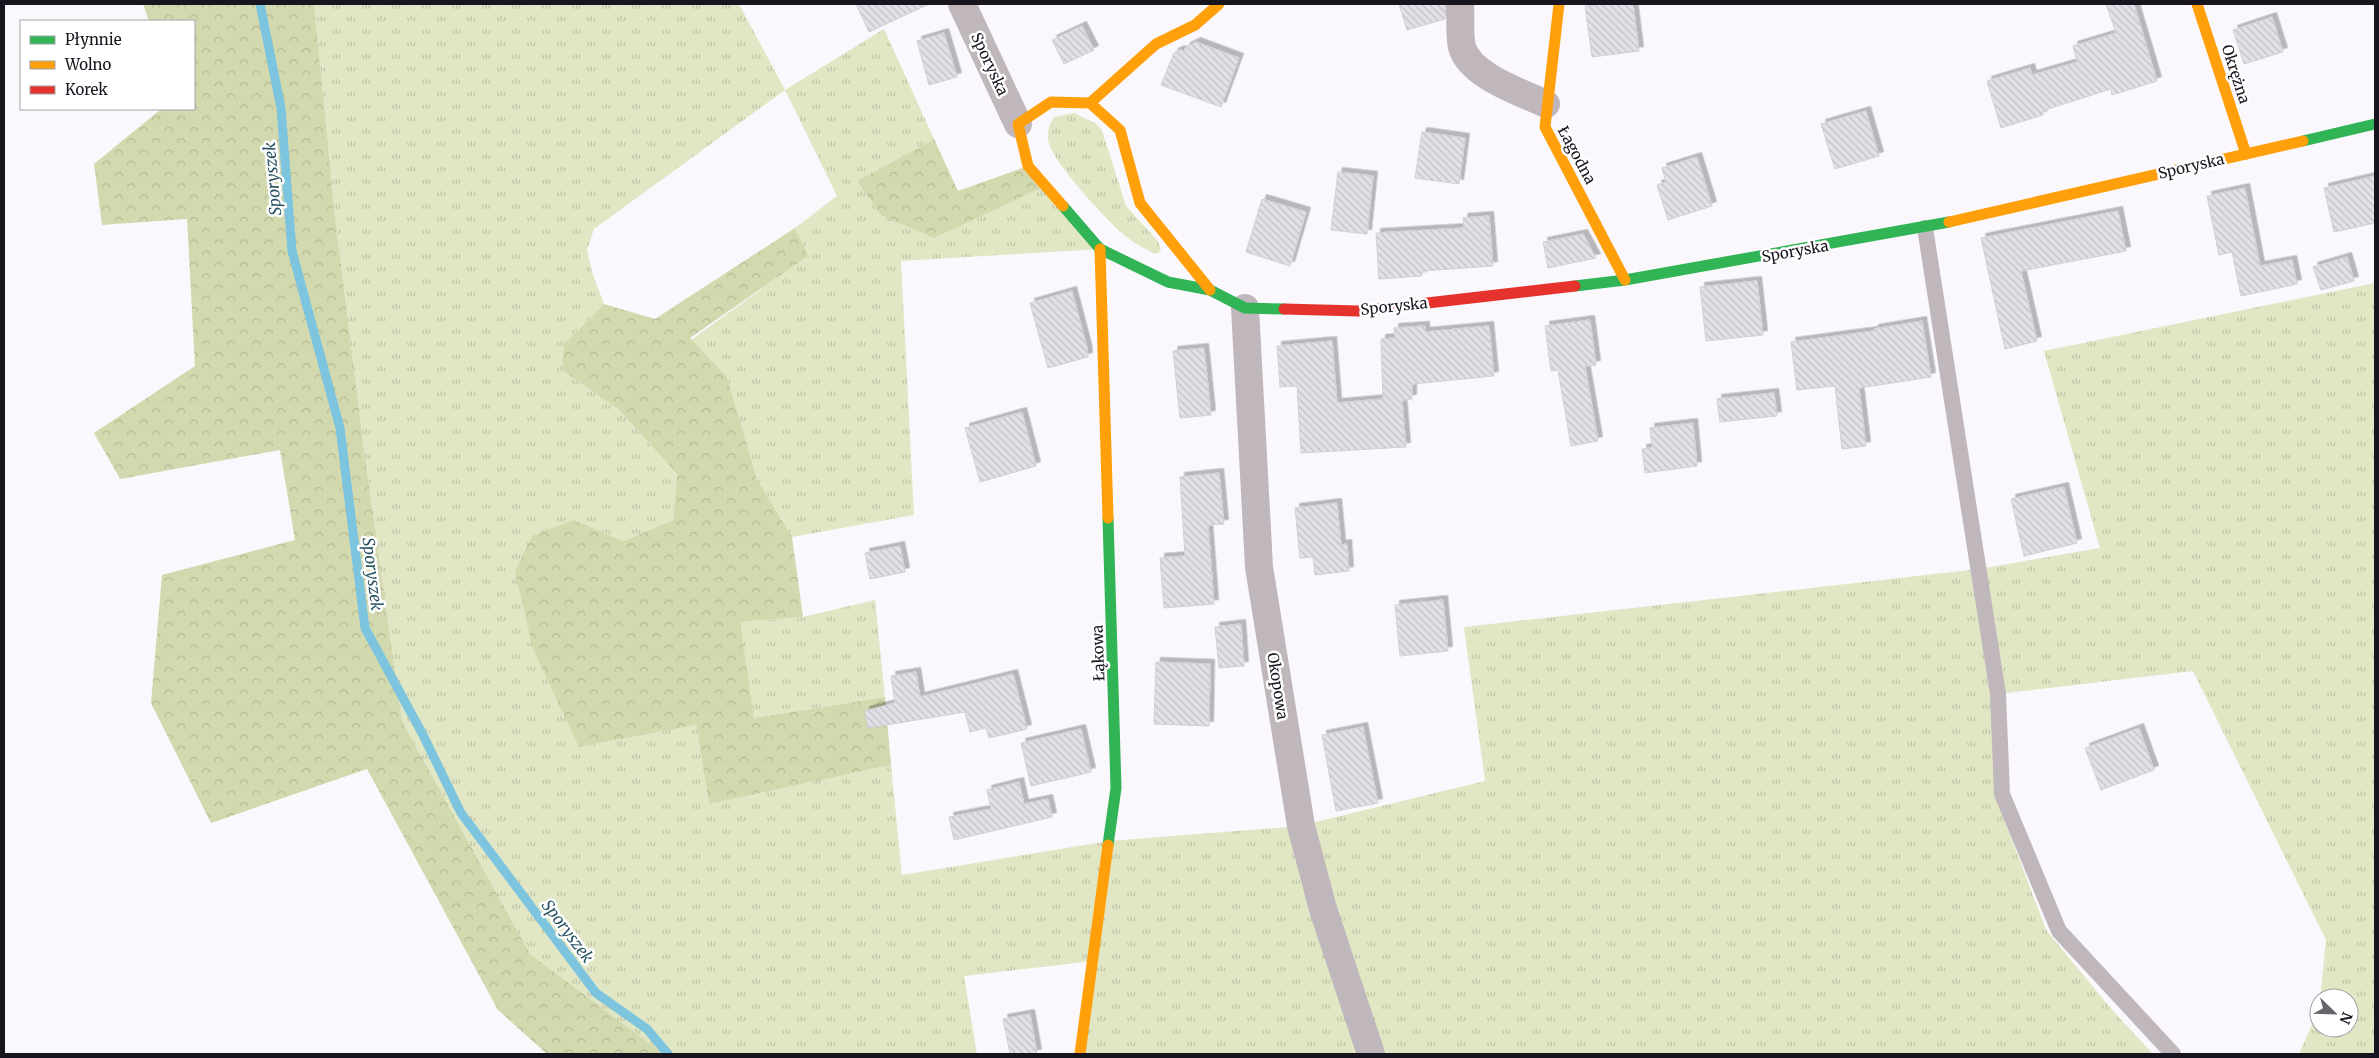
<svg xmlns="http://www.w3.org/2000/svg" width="2379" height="1058" font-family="Merriweather,serif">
<defs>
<pattern id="grass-tufts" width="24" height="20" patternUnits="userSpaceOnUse" patternTransform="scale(1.25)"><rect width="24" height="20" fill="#e1e6c4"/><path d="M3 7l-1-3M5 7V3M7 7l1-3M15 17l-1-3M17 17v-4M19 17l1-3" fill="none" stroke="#c0c4a8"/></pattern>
<pattern id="forest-crowns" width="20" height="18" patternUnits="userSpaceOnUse" patternTransform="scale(1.25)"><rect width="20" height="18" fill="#d3d9ae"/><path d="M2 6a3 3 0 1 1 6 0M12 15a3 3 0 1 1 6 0" fill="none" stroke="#b5b995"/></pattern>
<pattern id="building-back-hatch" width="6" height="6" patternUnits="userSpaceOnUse" patternTransform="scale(1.25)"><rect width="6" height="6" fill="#e3e0e7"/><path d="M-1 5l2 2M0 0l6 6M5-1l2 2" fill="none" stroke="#c2bfc6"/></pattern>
<filter id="shadow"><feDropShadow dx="4.5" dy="-4.5" stdDeviation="0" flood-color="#0004"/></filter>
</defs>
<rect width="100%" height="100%" fill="#faf8fc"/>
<g fill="url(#grass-tufts)">
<path d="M314 4H739L785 90 884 29 934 139 857 181 881 215 1045 186 1100 249 901 261 914 515 792 537 757 479 727 377 691 340 807 256 795 228 837 196 785 90 594 229 587 250 592 272 604 304 565 343 562 370 619 410 677 474 673 520 624 541 574 520 579 747 696 725 709 804 891 765 902 875 1109 841 1301 826 1362 1052 1347 1054H1080L1092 961 964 976 977 1054H664L530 954 402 721 364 449 335 216Z"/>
<path d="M1074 113 1095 123 1102 130 1126 206 1158 241 1161 251 1155 254C1143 248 1132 242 1122 233 1105 218 1050 160 1048 139 1047 130 1050 124 1054 117Z"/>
<path d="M2375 283V1054H2299L2319 1009V1028H2349V998H2320L2326 940 2193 671 1998 694 1995 795 2046 930 2114 1012 2153 1054H1383L1334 907 1311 823 1485 781 1464 627 1979 569 2100 548 2044 351Z"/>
<path d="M875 600 885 697 754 718 739 622 803 617Z"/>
</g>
<g fill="url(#forest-crowns)">
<path d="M143 4H314L335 216 364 449 402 721 530 954 664 1054H547L498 1010 367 769 211 823 151 703 162 575 295 540 280 450 120 479 94 433 195 366 187 219 102 225 94 164 161 109H194V21H149Z"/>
<path d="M934 139 958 191 1028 166 1045 186 934 238 881 215 857 181Z"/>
<path d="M795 228 808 256 690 338 727 377 757 479 792 537 803 617 740 622 754 718 885 697 891 765 709 804 696 725 579 747 533 649 515 571 532 536 574 520 624 541 673 520 677 474 619 410 562 370 564 344 604 304 655 319Z"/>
</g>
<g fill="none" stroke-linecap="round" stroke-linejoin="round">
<path stroke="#7dc4df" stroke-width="9" d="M260 4 281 108 292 251 340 428 365 628 423 735 461 813 596 993 647 1029 668 1054"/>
</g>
<g fill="url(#building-back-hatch)" stroke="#d2cfd7" filter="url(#shadow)">
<path d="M856 4H929L869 32Z"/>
<path d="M1399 4H1445V19L1407 30Z"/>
<path d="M1605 4H1633L1639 51 1592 57 1585 6Z"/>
<path d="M2106 4H2134L2157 81 2112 95 2111 89 2042 111 2043 115 2001 128 1987 81 2030 68 2032 75 2077 62 2073 46 2116 33Z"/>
<path d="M2272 17 2283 52 2244 64 2233 30Z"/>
<path d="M1082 26 1094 50 1064 64 1052 40Z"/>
<path d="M944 33 957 77 929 85 917 41Z"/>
<path d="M1196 42 1239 58 1221 107 1161 85 1174 53 1180 50 1184 51 1186 47Z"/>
<path d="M1866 111 1879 156 1835 169 1821 124Z"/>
<path d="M1422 132 1465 138 1459 184 1415 178Z"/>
<path d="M1697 157 1712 206 1668 220 1657 185 1666 182 1662 168Z"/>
<path d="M1338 172 1373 176 1367 234 1331 230Z"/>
<path d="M2375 176V223L2334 232 2324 188Z"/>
<path d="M2245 188 2260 266 2292 260 2297 284 2241 296 2232 252 2219 255 2207 196Z"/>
<path d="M1262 199 1306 212 1290 266 1246 252Z"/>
<path d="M2118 211 2126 251 2021 271 2037 341 2005 349 1981 238Z"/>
<path d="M1489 216 1493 266 1422 271V276L1379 279 1376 233 1464 228 1463 218Z"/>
<path d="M1583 234 1596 258 1548 268 1543 242Z"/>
<path d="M2347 257 2354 281 2321 290 2313 267Z"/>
<path d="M1757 281 1763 335 1706 341 1700 287Z"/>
<path d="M1072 291 1087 348 1088 357 1048 368 1030 303Z"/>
<path d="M1590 320 1596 365 1585 366 1598 441 1571 446 1558 370 1551 371 1545 326Z"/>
<path d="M1922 321 1931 377 1859 388 1866 446 1842 449 1835 386 1797 390 1791 342 1874 331V329Z"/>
<path d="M1425 326V332L1489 326 1494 376 1412 384V399L1402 400 1406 447 1301 453 1297 386 1280 387 1277 346 1332 341 1337 403 1383 399 1381 339 1395 338 1394 328Z"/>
<path d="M1204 348 1211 415 1180 418 1173 351Z"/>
<path d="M1774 393 1777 416 1720 422 1717 399Z"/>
<path d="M1022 412 1036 466 980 482 965 428Z"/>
<path d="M1693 423 1697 466 1645 473 1642 449 1652 448 1650 428Z"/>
<path d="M1219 473 1224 524 1208 525 1214 604 1164 608 1160 558 1185 556 1180 477Z"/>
<path d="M2064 487 2077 543 2024 556 2011 499Z"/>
<path d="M1337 503 1341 545 1347 544 1349 571 1315 575 1313 557 1300 558 1295 508Z"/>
<path d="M900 546 905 572 870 579 865 553Z"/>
<path d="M1443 600 1448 651 1400 656 1395 605Z"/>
<path d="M1241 624 1244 666 1219 668 1215 627Z"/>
<path d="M1156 662 1210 664 1209 726 1154 724Z"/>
<path d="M916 672 920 697 1013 674 1027 729 989 738 986 728 970 732 965 712 868 728 865 711 895 703 891 676Z"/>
<path d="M1363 727 1378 803 1336 811 1322 735Z"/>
<path d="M2139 728 2154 770 2101 790 2085 748Z"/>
<path d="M1081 729 1091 772 1031 786 1021 743Z"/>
<path d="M1019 782 1024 804 1048 799 1052 817 954 840 949 817 991 809 987 790Z"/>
<path d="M1030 1014 1037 1054H1010L1003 1019Z"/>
</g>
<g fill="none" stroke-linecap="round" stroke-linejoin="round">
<path stroke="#c0b7bd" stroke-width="16" d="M1925 228 1998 694 2002 794 2059 931 2173 1054"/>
<g stroke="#c0b7bd" stroke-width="28">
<path d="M962 4 1018 124"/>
<path d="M1460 4C1461 17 1459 34 1462 47 1470 76 1521 92 1546 104"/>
<path d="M1245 308 1259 567 1301 826 1323 909 1371 1054"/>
</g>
<g stroke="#30b455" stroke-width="11">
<path d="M2303 141 2375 124"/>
<path d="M1063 206 1100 249 1168 282 1210 290 1245 308 1284 309"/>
<path d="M1575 286 1625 280 1949 222"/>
<path d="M1108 518 1116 788 1108 845"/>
</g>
<g stroke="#ff9f0a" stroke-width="11">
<path d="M1559 4 1545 127 1625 280"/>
<path d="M2197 4 2246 154"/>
<path d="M1090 103 1156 44 1195 25 1219 4"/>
<path d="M1063 206 1028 166 1018 124 1051 102 1090 103 1120 130 1140 203 1210 290"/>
<path d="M1949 222 2303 141"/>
<path d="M1100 249 1108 518"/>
<path d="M1080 1054 1108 845"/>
</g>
<path stroke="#e5322d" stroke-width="11" d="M1284 309 1358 311 1575 286"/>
</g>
<g text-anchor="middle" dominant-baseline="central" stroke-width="5" stroke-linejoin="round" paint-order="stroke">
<g font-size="15" fill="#19151f" stroke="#fff">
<text transform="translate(990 64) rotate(65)">Sporyska</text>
<text transform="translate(2236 74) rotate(72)">Okrężna</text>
<text transform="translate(1577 155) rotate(62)">Łagodna</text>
<text transform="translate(2191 166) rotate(-13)">Sporyska</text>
<text transform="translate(1795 251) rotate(-10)">Sporyska</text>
<text transform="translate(1394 306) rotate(-6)">Sporyska</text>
<text transform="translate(1098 653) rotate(-92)">Łąkowa</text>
<text transform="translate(1278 686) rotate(81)">Okopowa</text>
</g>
<g font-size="16" font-style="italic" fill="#265161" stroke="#fff">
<text transform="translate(272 179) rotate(-95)">Sporyszek</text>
<text transform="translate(373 574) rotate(83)">Sporyszek</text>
<text transform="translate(568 931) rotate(53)">Sporyszek</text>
</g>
</g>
<rect width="2379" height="1058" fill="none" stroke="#19151f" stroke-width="10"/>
<rect x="20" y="20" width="175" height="90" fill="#ffffff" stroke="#a3a1a5"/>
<rect x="30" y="36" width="25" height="8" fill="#30b455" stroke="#a3a1a5"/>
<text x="65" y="45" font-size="15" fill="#19151f">Płynnie</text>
<rect x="30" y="61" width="25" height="8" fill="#ff9f0a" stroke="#a3a1a5"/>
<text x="65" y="70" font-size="15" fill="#19151f">Wolno</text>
<rect x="30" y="86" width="25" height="8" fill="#e5322d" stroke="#a3a1a5"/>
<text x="65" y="95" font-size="15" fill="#19151f">Korek</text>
<g transform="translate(2334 1013) rotate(113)"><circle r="24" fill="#ffffff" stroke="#a3a1a5"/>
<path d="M0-4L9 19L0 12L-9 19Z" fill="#68646c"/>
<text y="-8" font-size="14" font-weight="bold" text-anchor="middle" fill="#19151f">N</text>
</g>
</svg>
